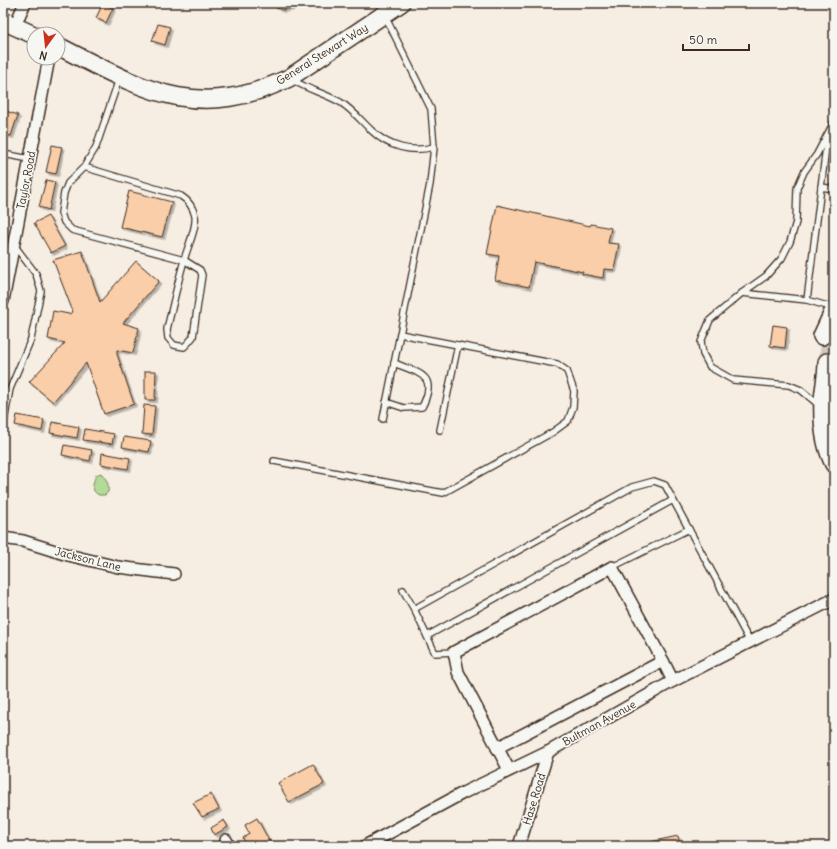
<svg xmlns="http://www.w3.org/2000/svg" width="837" height="849" font-family="Delius,sans-serif">
<defs>
<filter id="shadow"><feDropShadow dx="2.5" dy="2.5" stdDeviation="0" flood-color="#0004"/></filter>
</defs>
<rect width="100%" height="100%" fill="#f7eee3"/>
<filter id="ink" filterUnits="userSpaceOnUse"><feTurbulence type="fractalNoise" baseFrequency=".025" numOctaves="2"/><feDisplacementMap in="SourceGraphic" scale="8" xChannelSelector="R" yChannelSelector="G"/><feConvolveMatrix kernelMatrix="1 2 1 2 8 2 1 2 1" color-interpolation-filters="sRGB"/></filter>
<g filter="url(#ink)">
<path fill="#b3db97" stroke="#77825a" d="M101 473C106 478 110 486 108 492L105 495H99C90 491 93 483 96 475Z"/>
<g fill="#f9cea8" stroke="#3b2a1e" filter="url(#shadow)">
<path d="M103 3 113 8 106 23 96 18Z"/>
<path d="M271 3H296L291 8 282 10 277 8Z"/>
<path d="M158 24 170 27 165 45 152 41Z"/>
<path d="M3 110 18 115 11 136 3 134Z"/>
<path d="M52 145 62 147 56 174 46 172Z"/>
<path d="M46 180 55 182 49 210 39 207Z"/>
<path d="M129 191 172 202 162 237 120 227Z"/>
<path d="M497 205 590 226 591 224 611 228 608 243 619 244 614 270 604 269 603 278 582 274 583 272 534 262 529 287 495 280 499 256 487 254Z"/>
<path d="M48 216 65 246 51 253 34 223Z"/>
<path d="M82 251 100 302 136 261 159 281 123 323 139 328 133 353 117 350V354L134 404 104 414 86 363 53 402 29 382 65 343 48 339 53 311 69 314 73 312 53 260Z"/>
<path d="M773 325 787 327 785 348 770 346Z"/>
<path d="M145 371H156L155 400H145Z"/>
<path d="M144 405 155 406 152 435 142 434Z"/>
<path d="M17 415 44 420 42 431 15 425Z"/>
<path d="M52 422 79 427 77 438 50 433Z"/>
<path d="M85 429 114 434 112 444 83 440Z"/>
<path d="M124 437 151 441 149 452 122 447Z"/>
<path d="M64 445 92 450 90 461 62 455Z"/>
<path d="M102 453 130 458 128 469 101 464Z"/>
<path d="M313 764 324 784 289 802 278 783Z"/>
<path d="M211 794 219 809 202 817 193 803Z"/>
<path d="M257 818 272 846H247L243 838 249 834 245 825Z"/>
<path d="M224 820 228 827 214 835 211 828Z"/>
<path d="M678 836 680 846H649L650 842Z"/>
</g>
<g fill="none" stroke-linecap="round" stroke-linejoin="round">
<path stroke="#d1c7bc" stroke-width="17" stroke-dasharray="17 8" stroke-linecap="butt" d="M827 362 831 337"/>
<defs>
<g id="service">
<path d="M291 79C306 89 324 93 340 102 353 110 361 121 372 131 389 147 411 153 434 147"/>
<path d="M3 154 30 159"/>
<path d="M84 167 181 196C189 201 193 207 195 216 197 227 188 246 185 257 178 281 173 305 167 329L168 338 174 345 184 347 188 343 193 337 202 275 200 270 184 260 72 230 64 222 61 213 64 193 68 183 84 167 96 147 119 79"/>
<path d="M821 187 834 189"/>
<path d="M742 293 807 300 827 139"/>
<path d="M807 300 834 308"/>
<path d="M386 402 404 408 422 407C438 375 421 374 394 363"/>
<path d="M820 406 801 390 789 385 733 380 710 367 703 354 701 342 710 320 742 293 766 276 782 258 790 242 796 222 797 188 804 172 817 154 834 122"/>
<path d="M383 419 430 184 434 147 431 109 385 16"/>
<path d="M3 427 10 389 31 339 41 291 36 274 14 245"/>
<path d="M440 430 458 345"/>
<path d="M274 461 443 493 553 432 568 421 573 407 574 391 567 371 557 364 400 334"/>
<path d="M612 567 689 529"/>
<path d="M403 590 414 609 435 653 454 652"/>
<path d="M414 609 632 487 654 481 665 485 750 642"/>
<path d="M427 636 673 500"/>
</g>
<g id="minor">
<path d="M14 27 25 3"/>
<path d="M3 301 49 58"/>
<path d="M3 538 23 541 68 555 118 567 174 574"/>
<path d="M497 748 663 661 673 681"/>
<path d="M509 770 458 672 454 652 612 567 663 661"/>
<path d="M226 840 229 846"/>
<path d="M365 846 463 793 548 752 673 681 834 599"/>
<path d="M519 846 548 752"/>
</g>
<g id="primary">
<path d="M3 21 34 35"/>
<path d="M58 46C143 89 195 123 289 78L401 3"/>
<path d="M822 336 834 310"/>
<path d="M827 362C827 375 824 387 823 400 822 421 824 445 834 464"/>
</g>
</defs>
<use href="#service" stroke="#3b2a1e" stroke-width="8"/>
<use href="#minor" stroke="#3b2a1e" stroke-width="14"/>
<use href="#primary" stroke="#3b2a1e" stroke-width="20"/>
<use href="#service" stroke="#f6f6f2" stroke-width="5.5"/>
<use href="#minor" stroke="#f6f6f2" stroke-width="11"/>
<use href="#primary" stroke="#f6f6f2" stroke-width="17"/>
</g>
</g>
<g text-anchor="middle" dominant-baseline="central" stroke-width="3.5" stroke-linejoin="round" paint-order="stroke">
<g font-size="11" fill="#3b2a1e" stroke="#f6f6f2">
<text transform="translate(322 54) rotate(-32)">General Stewart Way</text>
<text transform="translate(26 180) rotate(-79)">Taylor Road</text>
<text transform="translate(88 559) rotate(14)">Jackson Lane</text>
<text transform="translate(599 723) rotate(-29)">Bultman Avenue</text>
<text transform="translate(534 799) rotate(-73)">Hase Road</text>
</g>
</g>
<rect width="837" height="849" fill="none" stroke="#f6f6f2" stroke-width="16"/>
<rect x="8" y="8" width="821" height="833" fill="none" stroke="#3b2a1e" stroke-width="1.5" filter="url(#ink)"/>
<g transform="translate(46 46) rotate(195)"><circle r="19" fill="#f6f6f2" stroke="#aba49d"/>
<path d="M0-3L7 15L0 10L-7 15Z" fill="#c8321e"/>
<text y="-6" font-size="11" font-weight="bold" text-anchor="middle" fill="#3b2a1e">N</text>
</g>
<path d="M683 44v6h66v-6" fill="none" stroke="#3b2a1e" stroke-width="2"/>
<text x="689" y="44" font-size="12" fill="#3b2a1e" stroke="#f6f6f2" stroke-width="3" paint-order="stroke">50 m</text>
</svg>
